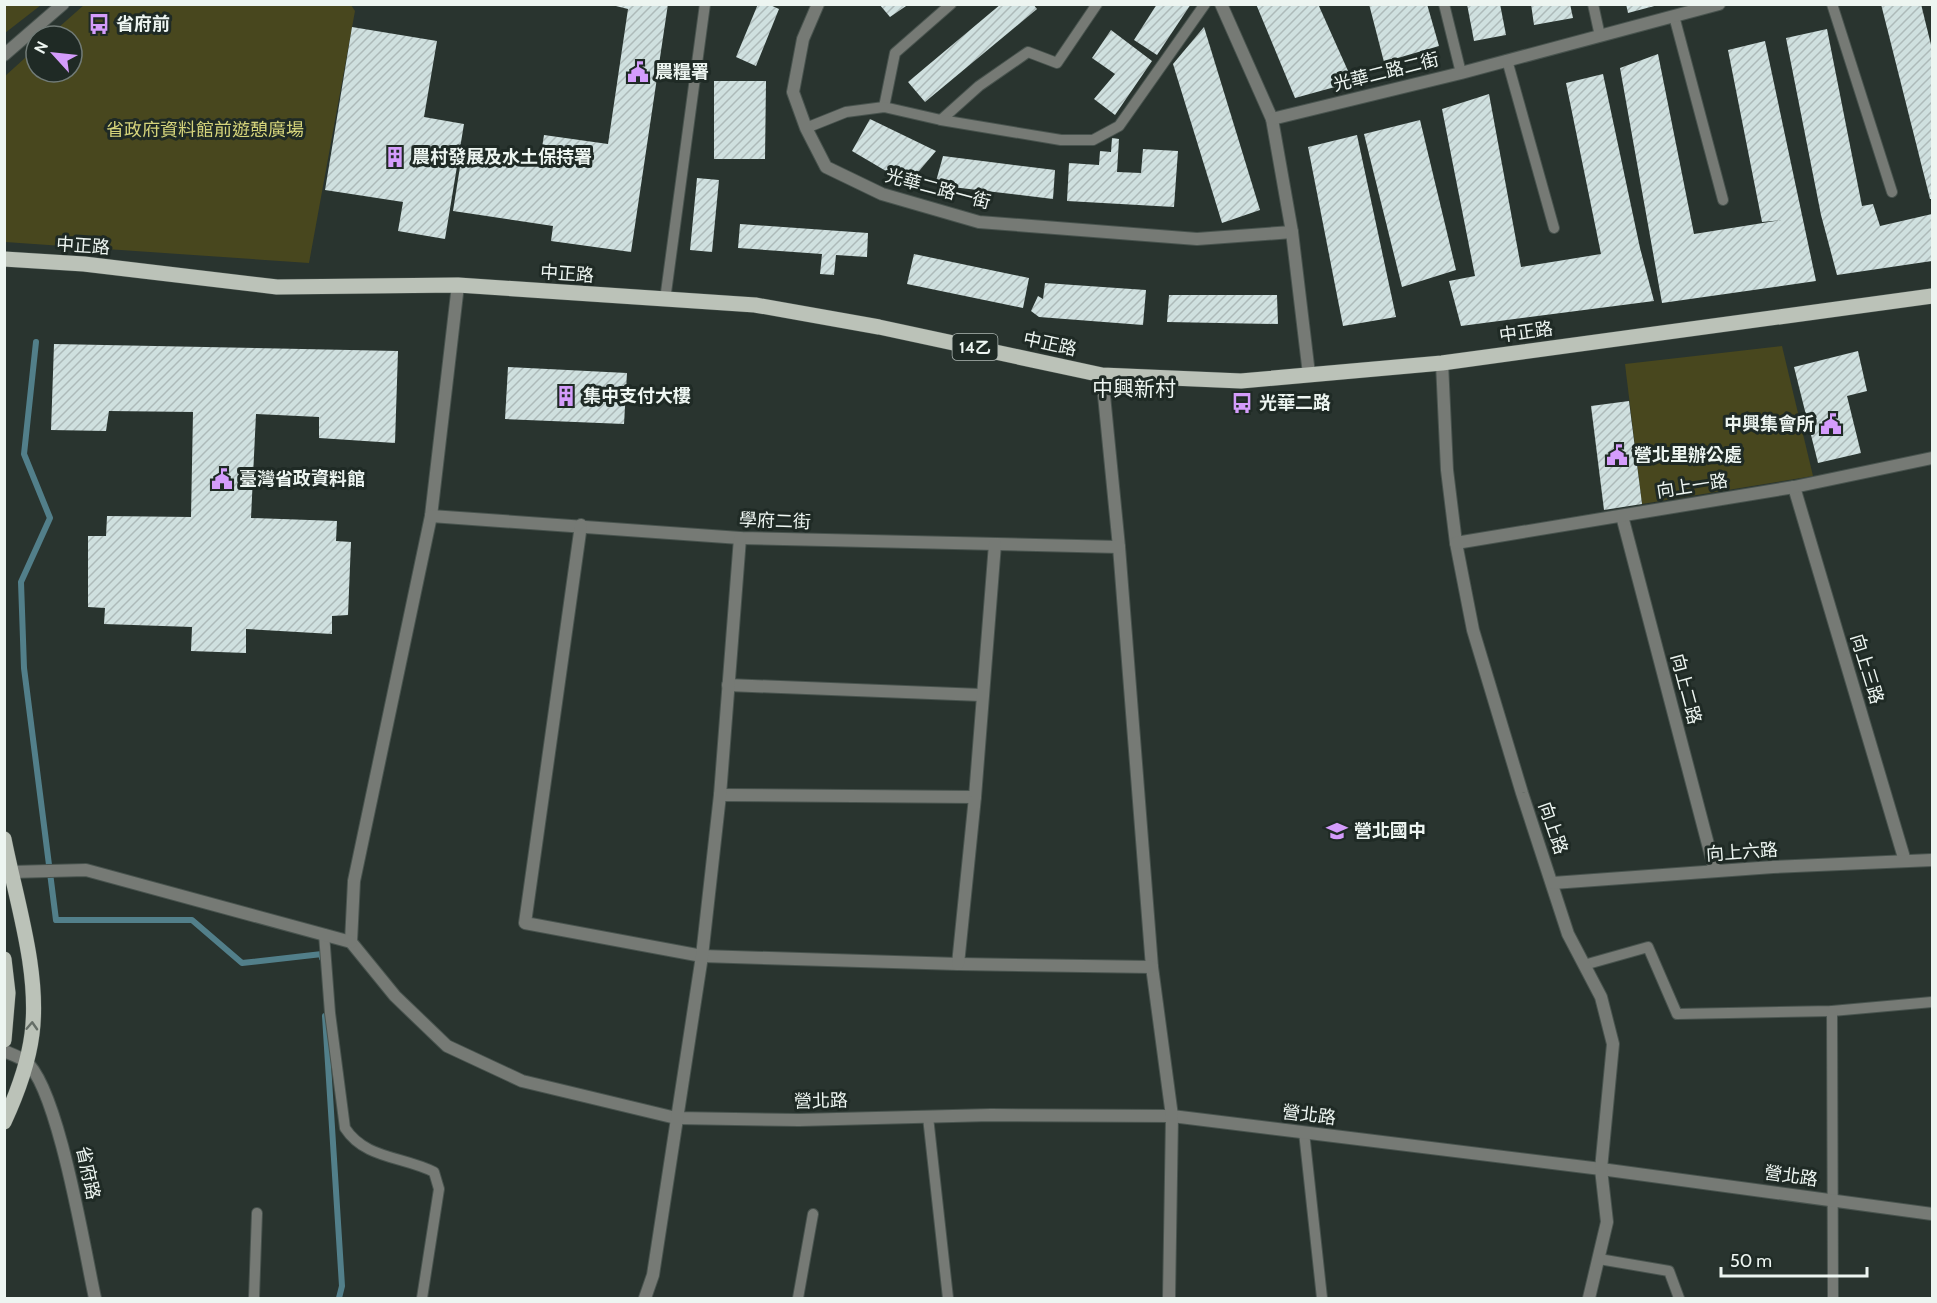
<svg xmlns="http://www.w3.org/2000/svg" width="1937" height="1303" font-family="Cabin,'Noto Sans TC',sans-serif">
<defs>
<pattern id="building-hatch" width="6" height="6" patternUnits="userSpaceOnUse" patternTransform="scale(1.5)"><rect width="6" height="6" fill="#cfe0df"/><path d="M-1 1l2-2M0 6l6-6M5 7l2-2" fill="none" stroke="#adbab9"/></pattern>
</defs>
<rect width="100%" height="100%" fill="#29342f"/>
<g fill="#48471e">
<path d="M5 4H41V5L5 33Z"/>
<path d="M84 5H351L355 11 309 263 5 242 4 77 36 48V72H72V36H49Z"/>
<path d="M1782 346 1813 476 1642 504 1625 364Z"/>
</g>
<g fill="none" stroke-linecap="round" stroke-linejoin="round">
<g stroke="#527f8a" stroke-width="6">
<path d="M36 342 24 454 50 518 21 582 24 668 56 920H192L242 963 322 954V958"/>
<path d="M325 1016 342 1286 339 1298"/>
</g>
</g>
<g fill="url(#building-hatch)">
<path d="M608 4H668L631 252 551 241 553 226 453 211 462 154 539 166 544 135 608 144 628 9Z"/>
<path d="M758 4H768L779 9 756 66 736 57Z"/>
<path d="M879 4H909L890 17Z"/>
<path d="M1001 4H1033L1037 9 925 102 908 82Z"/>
<path d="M1157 4H1191L1157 55 1134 40Z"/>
<path d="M1256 4H1318L1353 82 1295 98Z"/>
<path d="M1369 4H1427L1439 46 1384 62Z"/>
<path d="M1467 4H1500L1506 35 1474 41Z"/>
<path d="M1531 4H1570L1573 18 1534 25Z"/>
<path d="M1626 4H1658V5L1628 13Z"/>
<path d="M1881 4H1921L1932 49V199H1930Z"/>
<path d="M352 27 437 41 424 117 464 124 445 239 398 231 403 202 325 190Z"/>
<path d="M1204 27 1260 210 1222 223 1173 64Z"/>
<path d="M1827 29 1862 206 1873 204 1880 226 1932 214V261L1837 275 1821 215 1786 38Z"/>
<path d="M1111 30 1152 61 1115 115 1094 99 1115 74 1092 58Z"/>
<path d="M1765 41 1816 281 1662 303 1620 68 1658 54 1694 234 1782 220 1762 222 1728 50Z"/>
<path d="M1603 74 1640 248 1654 301 1461 326 1449 281 1475 276 1442 109 1489 94 1521 267 1601 254 1566 83Z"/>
<path d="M714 81H766L765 159H714Z"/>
<path d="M870 119 936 151 908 184 852 151Z"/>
<path d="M1420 120 1456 270 1402 287 1364 134Z"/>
<path d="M1357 135 1396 317 1343 326 1308 147Z"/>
<path d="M1112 138 1119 139 1117 172 1141 173 1143 149 1178 151 1174 207 1067 201 1069 163 1099 165 1100 151 1111 152Z"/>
<path d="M943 156 1055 170 1053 199 935 185Z"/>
<path d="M697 178 719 180 712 252 690 250Z"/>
<path d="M740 224 868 233 867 257 836 255 834 275 820 274 822 254 738 248Z"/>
<path d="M914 254 1029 278 1023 308 907 284Z"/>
<path d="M1045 283 1146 290 1143 325 1039 317 1031 311 1038 296 1043 299Z"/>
<path d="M1169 295H1277L1278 324 1167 322Z"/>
<path d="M54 344 398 351 395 443 319 438V417L256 414 251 518 337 521 336 541 351 542 348 615 332 616V634L246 629V653L191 651 192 627 104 624 105 608 88 607V536H106L107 516 191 517 193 412 109 411 106 431 51 430Z"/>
<path d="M1858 351 1867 391 1847 396 1861 453 1818 463 1794 367Z"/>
<path d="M508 367 627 373 624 424 505 419Z"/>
<path d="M1629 401 1642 504 1604 510 1591 406Z"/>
</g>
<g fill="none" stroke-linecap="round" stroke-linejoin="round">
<defs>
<g id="service">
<path d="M1444 4 1461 73"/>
<path d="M1593 4 1600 36"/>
<path d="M1832 4 1892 192"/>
<path d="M1674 16 1723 200"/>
<path d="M1507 60 1554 228"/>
<path d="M884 107 895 53 951 4"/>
<path d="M941 120 979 86 1028 52 1057 63 1097 4"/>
<path d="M806 128 846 112 884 107 941 120 1061 140H1093L1119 126 1205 4"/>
<path d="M665 300 705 4"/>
<path d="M324 934 330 1013 345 1128C365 1159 402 1156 434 1172L439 1189 422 1298"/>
<path d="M1584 965 1648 947 1677 1014 1832 1011 1932 1002"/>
<path d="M1832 1011 1833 1298"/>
<path d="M928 1117 948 1298"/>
<path d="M1304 1132 1322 1298"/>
<path d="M1599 1259 1669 1271 1679 1298"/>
<path d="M254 1298 257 1213"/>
<path d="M798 1298 813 1214"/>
</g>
<g id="minor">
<path d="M818 4 803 39 793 92 806 128 826 167 882 194 979 222 1197 239 1292 232"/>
<path d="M1221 4 1272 119 1292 232 1309 374"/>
<path d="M4 55 63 4"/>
<path d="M1272 119 1461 73 1719 4"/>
<path d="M458 285 431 516 354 881 351 942 395 996 447 1046 522 1081 676 1118 799 1120 991 1115 1172 1116 1601 1169 1932 1214"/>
<path d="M1442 363 1447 470 1456 543 1473 630 1522 793 1568 934 1601 997 1613 1044 1601 1169 1607 1222 1589 1298"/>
<path d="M1102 375 1119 547 1152 967 1172 1116 1169 1298"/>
<path d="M1794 487 1905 861"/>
<path d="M431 516 740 538 1119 547"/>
<path d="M1622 516 1715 871"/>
<path d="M581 525 525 923 702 956 958 964 1152 967"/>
<path d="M1456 543 1794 487 1932 458"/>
<path d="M728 685 981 695"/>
<path d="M720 795 975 797"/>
<path d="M11 872 86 870 351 942"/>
<path d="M1553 883 1773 867 1932 860"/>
<path d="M958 964 975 797 995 544"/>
<path d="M4 1051C11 1054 20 1057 25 1061 58 1085 85 1253 95 1298"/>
<path d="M645 1298 653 1275 702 956 720 795 740 538"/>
</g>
<g id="primary">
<path d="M4 259 84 264 277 287 458 285 755 305 879 327 1102 375 1241 381 1442 363 1932 296"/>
<path d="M4 839C16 900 40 972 32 1034 28 1065 17 1094 4 1122"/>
<path d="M4 959 8 993 4 1040"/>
</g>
</defs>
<use href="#service" stroke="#48534e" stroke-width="12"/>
<use href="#minor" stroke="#48534e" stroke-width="14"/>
<use href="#primary" stroke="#48534e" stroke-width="16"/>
<use href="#service" stroke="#767a75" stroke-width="10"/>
<use href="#minor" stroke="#767a75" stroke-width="12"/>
<use href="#primary" stroke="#bbc2b8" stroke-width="15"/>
</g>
<defs><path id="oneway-chevron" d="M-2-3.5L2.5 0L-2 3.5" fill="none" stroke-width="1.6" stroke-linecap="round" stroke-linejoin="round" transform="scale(1.5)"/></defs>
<use stroke="#656e67" href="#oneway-chevron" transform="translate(32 1026) rotate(-87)"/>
<defs>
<symbol id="bus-bare" viewBox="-9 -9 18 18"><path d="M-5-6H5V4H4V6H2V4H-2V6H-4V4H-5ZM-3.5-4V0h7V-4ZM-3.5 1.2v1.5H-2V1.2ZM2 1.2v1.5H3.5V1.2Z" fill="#d49cfb" stroke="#1f2a25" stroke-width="2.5" paint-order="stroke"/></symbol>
<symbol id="civic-bare" viewBox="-9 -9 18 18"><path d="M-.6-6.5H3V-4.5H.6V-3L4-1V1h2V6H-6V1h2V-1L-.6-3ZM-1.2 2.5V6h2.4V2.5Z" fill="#d49cfb" stroke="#1f2a25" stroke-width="2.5" paint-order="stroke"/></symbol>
<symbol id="building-bare" viewBox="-9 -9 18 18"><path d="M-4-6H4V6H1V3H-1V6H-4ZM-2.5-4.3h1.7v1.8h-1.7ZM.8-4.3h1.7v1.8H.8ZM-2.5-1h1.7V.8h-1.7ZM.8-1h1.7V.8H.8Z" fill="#d49cfb" stroke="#1f2a25" stroke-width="2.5" paint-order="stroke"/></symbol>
<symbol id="school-bare" viewBox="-9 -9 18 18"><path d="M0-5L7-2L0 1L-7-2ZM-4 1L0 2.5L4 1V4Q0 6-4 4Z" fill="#d49cfb" stroke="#1f2a25" stroke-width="2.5" paint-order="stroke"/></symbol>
</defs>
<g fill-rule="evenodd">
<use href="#bus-bare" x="84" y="9" width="30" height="30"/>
<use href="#civic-bare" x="623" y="57" width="30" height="30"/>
<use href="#building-bare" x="380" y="142" width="30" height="30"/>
<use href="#building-bare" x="551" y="381" width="30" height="30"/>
<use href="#bus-bare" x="1227" y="388" width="30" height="30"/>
<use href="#civic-bare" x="1816" y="409" width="30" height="30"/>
<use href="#civic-bare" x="1602" y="440" width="30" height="30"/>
<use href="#civic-bare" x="207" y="464" width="30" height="30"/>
<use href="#school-bare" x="1322" y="816" width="30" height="30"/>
</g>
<g text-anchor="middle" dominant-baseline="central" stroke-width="6" stroke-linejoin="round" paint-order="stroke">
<rect fill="#1f2a25" stroke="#afb8b4" stroke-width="1.5" x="952.5" y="334" width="45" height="26" rx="4.5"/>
<g font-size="16" font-weight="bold" fill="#edf5f1">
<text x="975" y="347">14乙</text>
</g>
<g font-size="18" font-weight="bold" fill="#edf5f1" stroke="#1f2a25" text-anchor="start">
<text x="116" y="24">省府前</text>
<text x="655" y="72">農糧署</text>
<text x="412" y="157">農村發展及水土保持署</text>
<text x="583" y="396">集中支付大樓</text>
<text x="1259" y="403">光華二路</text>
<text x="1814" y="424" text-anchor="end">中興集會所</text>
<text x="1634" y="455">營北里辦公處</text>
<text x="239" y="479">臺灣省政資料館</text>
<text x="1354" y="831">營北國中</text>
</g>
<g font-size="18" fill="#edf5f1" stroke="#1f2a25">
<text transform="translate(1386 72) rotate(-14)">光華二路二街</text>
<text transform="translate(938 189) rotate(15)">光華二路一街</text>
<text transform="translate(83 246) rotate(4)">中正路</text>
<text transform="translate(567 274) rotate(4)">中正路</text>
<text transform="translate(1526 332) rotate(-8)">中正路</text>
<text transform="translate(1050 344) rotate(12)">中正路</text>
<text transform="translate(1692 486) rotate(-9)">向上一路</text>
<text transform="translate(775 521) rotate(2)">學府二街</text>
<text transform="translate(1867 669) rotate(73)">向上三路</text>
<text transform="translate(1686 689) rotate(75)">向上二路</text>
<text transform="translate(1553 828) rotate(71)">向上路</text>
<text transform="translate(1742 852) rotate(-4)">向上六路</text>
<text transform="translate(821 1101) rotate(-1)">營北路</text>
<text transform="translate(1309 1115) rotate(7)">營北路</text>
<text transform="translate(88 1173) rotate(78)">省府路</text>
<text transform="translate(1791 1176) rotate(8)">營北路</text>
</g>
<g font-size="18" fill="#d5d47b" stroke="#1f2a25">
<text x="205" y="130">省政府資料館前遊憩廣場</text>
</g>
<g font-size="21" fill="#edf5f1" stroke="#1f2a25">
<text x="1134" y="388">中興新村</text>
</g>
</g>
<rect width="1937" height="1303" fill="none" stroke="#edf5f1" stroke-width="12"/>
<g transform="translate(54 54) rotate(297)"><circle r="28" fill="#1f2a25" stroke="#717b77" stroke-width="1.5"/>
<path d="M0-4.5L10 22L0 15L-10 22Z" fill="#d49cfb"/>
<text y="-9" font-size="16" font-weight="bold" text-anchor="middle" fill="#edf5f1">N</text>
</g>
<path d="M1721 1267v9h146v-9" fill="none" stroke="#edf5f1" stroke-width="3"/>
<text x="1730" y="1267" font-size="18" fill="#edf5f1" stroke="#1f2a25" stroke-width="4.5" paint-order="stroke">50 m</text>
</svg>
